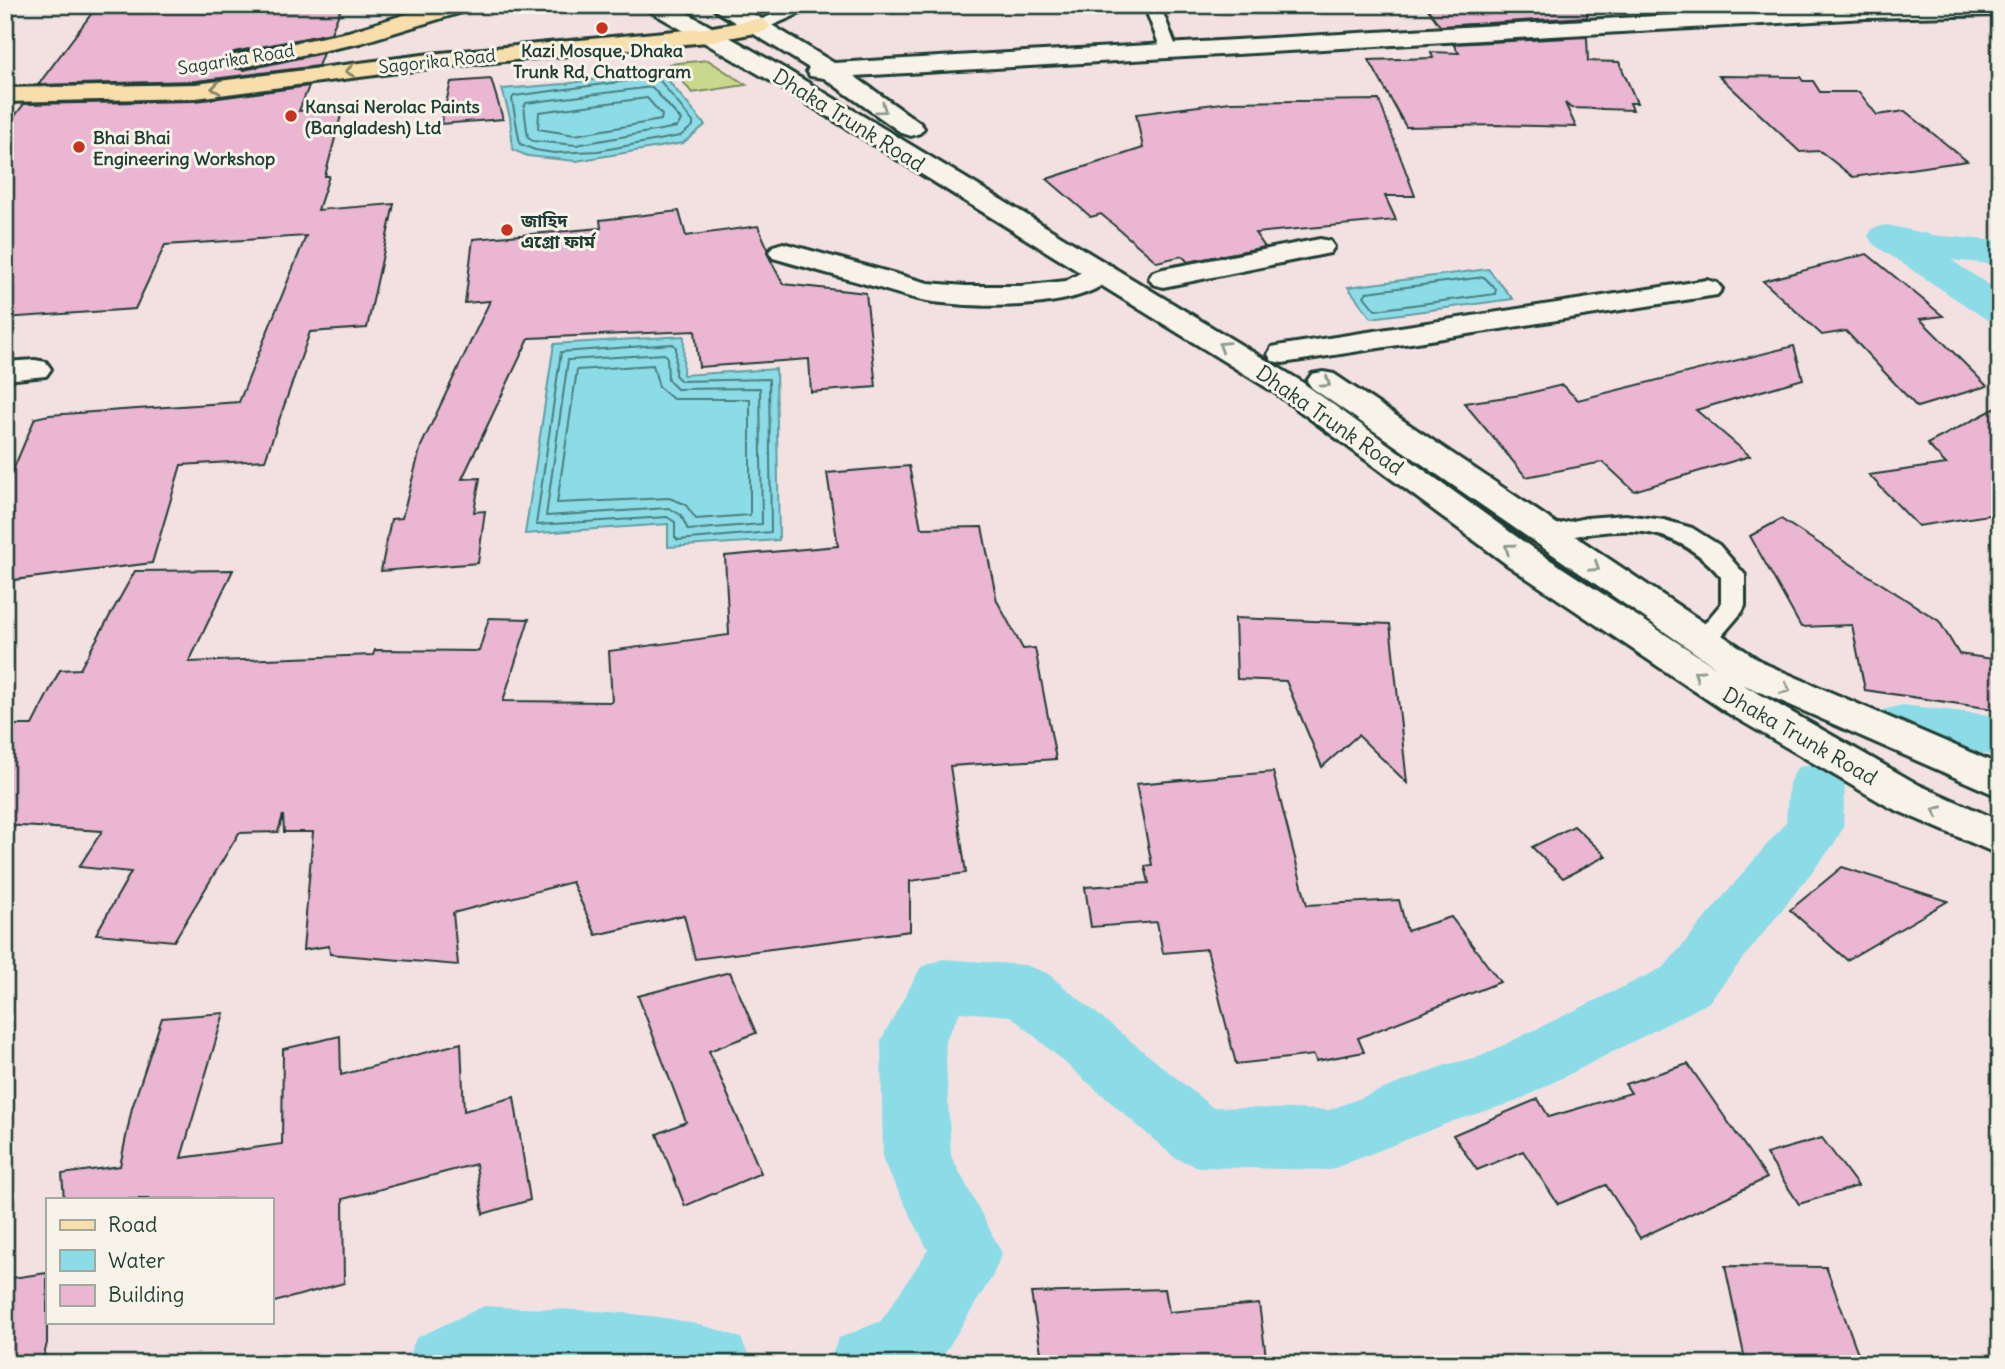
<svg xmlns="http://www.w3.org/2000/svg" width="2005" height="1369" font-family="Delius,'Noto Sans Bengali',sans-serif">
<rect width="100%" height="100%" fill="#f3e1e1"/>
<filter id="ink" filterUnits="userSpaceOnUse"><feTurbulence type="fractalNoise" baseFrequency=".0143" numOctaves="2"/><feDisplacementMap in="SourceGraphic" scale="14" xChannelSelector="R" yChannelSelector="G"/><feConvolveMatrix kernelMatrix="1 2 1 2 8 2 1 2 1" color-interpolation-filters="sRGB"/></filter>
<g filter="url(#ink)">
<path fill="#c9d88c" stroke="#748a60" stroke-width="2" d="M708 60 746 85 692 93 669 64Z"/>
<g fill="#8cdce8" stroke="#609ca0" stroke-width="2">
<path d="M669 68 667 79 705 125 683 143 576 161 528 156 513 150 510 117 502 89 565 84Z"/>
<path d="M1488 269 1513 299 1371 318 1348 287Z"/>
<path d="M684 336 683 375 776 369 779 540 668 547V524L525 534 554 344Z"/>
</g>
<g fill="none" stroke-linecap="round" stroke-linejoin="round">
<g stroke="#4b7d7c" stroke-width="2">
<path d="M657 77 693 122V126L680 136 598 151 554 153 535 150 520 144 512 99 514 96Z"/>
<path d="M652 87 681 120 677 127 576 145 533 141 528 138 524 107 526 103Z"/>
<path d="M647 98 662 115 661 120 575 135 538 129 539 112Z"/>
<path d="M1484 277 1496 289 1495 294 1375 310 1364 296 1367 292Z"/>
<path d="M673 344 676 347 675 375 681 381 769 379 771 532 678 540 675 537V522L667 517 536 525 561 352Z"/>
<path d="M664 354 667 356 668 380 677 389 760 388 762 524 688 530 681 515 669 508 546 516 568 360Z"/>
<path d="M653 365 659 387 673 399H750V515L696 519 685 504 669 498 557 503 577 370Z"/>
</g>
<g fill="#8cdce8" fill-rule="evenodd">
<path d="M1887 225 1932 235 2000 241V265L1951 260 2000 292V322L1986 319 1873 244 1868 236 1873 228Z"/>
<path d="M1902 705 2000 716V756L1902 743 1883 738 1875 724 1883 710Z"/>
<path d="M1817 762 1837 768 1845 783 1843 828 1834 844 1708 1003 1517 1101 1453 1121 1330 1170 1199 1167 1175 1158 1011 1016 960 1012 945 1041 951 1156 1002 1253 992 1277 938 1364H828L839 1338 881 1321 928 1250 883 1161 881 1040 921 967 943 959 1025 965 1047 973 1212 1107 1329 1110 1446 1065 1481 1056 1664 967 1786 822 1789 783 1797 768Z"/>
<path d="M484 1306C564 1311 667 1307 741 1338L752 1364H405L416 1338Z"/>
</g>
</g>
<g fill="#eab6d2" stroke="#1f3d34" stroke-width="2">
<path d="M98 5H259L256 11 342 6 331 33 234 52 228 60 234 68 244 70 323 53 318 66 196 81 38 85Z"/>
<path d="M1425 5H1587V17L1440 26Z"/>
<path d="M1587 37 1588 61 1619 62 1637 103H1630L1633 110 1571 108 1565 103 1576 127 1497 125 1406 127 1369 60 1433 58 1431 52 1459 53 1453 44Z"/>
<path d="M1719 76 1800 77 1803 81H1813L1820 92H1859L1877 115 1905 111 1967 161 1853 177 1820 151 1800 152Z"/>
<path d="M491 79 503 119 441 124 451 82Z"/>
<path d="M309 86 299 111 343 108 325 176H329L318 210 394 204 367 328 310 332 265 460 181 465 152 563 5 581V489L35 418 49 415 239 402 306 236 165 245 135 309 5 318V129L24 104 196 101Z"/>
<path d="M1379 100 1415 196H1385L1396 220 1255 233 1265 247 1188 262 1182 256 1157 262 1101 214 1091 217 1047 179 1143 148 1136 114 1230 102Z"/>
<path d="M679 211 686 236 758 226 768 249 767 253 783 284 866 293 876 387 811 392 809 359 699 367 695 331 529 338 462 479 480 478 474 512 485 511 478 563 381 571 391 519 402 518 421 446 490 301 465 303 473 239 601 228 600 220Z"/>
<path d="M1867 254 1943 316 1920 319 1987 386 1917 407 1846 331 1822 335 1763 281Z"/>
<path d="M1794 346 1803 379 1696 410 1750 456 1634 491 1603 462 1526 477 1464 403 1521 395 1562 385 1578 400Z"/>
<path d="M2000 406V519L1995 514 1918 526 1869 475 1946 464 1927 444Z"/>
<path d="M909 466 921 528 982 527 997 601 1023 649 1035 648 1056 759 950 766 966 873 910 881V931L695 959 684 915 596 935 572 882 453 913 458 965 330 954 329 946 303 950 313 832H284L283 815 278 832 239 833 174 941 96 934 131 872 79 867 102 831 5 825V725H32L60 670 80 669 135 571 233 570 189 662 373 655 375 650 479 651 489 618 529 619 503 701 612 702 609 651 729 635 725 556 838 546 827 473Z"/>
<path d="M1781 519 1939 621 1959 654 2000 660V710L1865 690 1852 625 1801 627 1750 536Z"/>
<path d="M1235 618 1390 624 1407 783 1358 735 1322 767 1286 681 1237 679Z"/>
<path d="M1273 772 1307 905 1399 900 1407 931 1451 917 1500 982 1358 1038 1364 1052 1316 1061 1314 1055 1236 1064 1207 949 1163 953 1157 922 1091 927 1085 887 1149 883 1145 866 1152 865 1136 784Z"/>
<path d="M1574 826 1606 856 1563 878 1532 847Z"/>
<path d="M1842 867 1948 901 1847 960 1790 910Z"/>
<path d="M730 972 756 1033 709 1051 761 1173 685 1206 657 1134 686 1122 638 996Z"/>
<path d="M224 1013 181 1158 282 1144 283 1049 340 1036 341 1075 461 1043 464 1111 514 1097 530 1200 483 1214 476 1164 343 1199 344 1283 271 1303V1199H64L62 1174 120 1166 132 1108 162 1018Z"/>
<path d="M1688 1064 1767 1178 1640 1238 1606 1185 1558 1204 1523 1151 1477 1170 1453 1135 1538 1099 1549 1117 1631 1093 1625 1084Z"/>
<path d="M1822 1138 1858 1186 1799 1204 1766 1154Z"/>
<path d="M1725 1266 1826 1267 1862 1364H1746Z"/>
<path d="M47 1273V1343L42 1364H5V1279Z"/>
<path d="M1165 1289 1169 1312 1259 1304 1267 1364H1043L1031 1293Z"/>
</g>
<g fill="none" stroke-linecap="round" stroke-linejoin="round">
<defs>
<g id="service">
<path d="M797 5H819L764 29H752L750 26 752 23Z"/>
<path d="M1144 5H1160L1178 52 1176 55 1170 57 1162 52Z"/>
<path d="M1625 515 1664 520 1692 528 1719 545 1745 575V606L1742 612 1712 647 1703 650 1694 647 1690 641 1721 604V577C1671 518 1615 527 1546 542L1538 539 1534 534 1538 529 1586 518Z"/>
</g>
<g id="minor">
<path d="M1779 5H1803L1811 15 1808 20H1792Z"/>
<path d="M1320 239 1330 241 1334 247 1330 253 1163 287 1153 284 1149 278 1153 272 1163 269Z"/>
<path d="M783 243 928 283 966 286H1021L1066 281 1092 266 1102 263 1112 266 1116 272C1088 313 972 308 927 301 910 298 893 292 876 287 842 277 807 268 773 258L769 252 773 246Z"/>
<path d="M1707 280 1717 283 1722 289 1717 295 1283 363 1272 361 1268 354 1272 347 1283 345Z"/>
<path d="M35 360 46 362 51 369 46 376 5 380V362Z"/>
</g>
<g id="secondary">
<path d="M645 5H673L787 70 1299 380 1535 550 1717 668 1312 388 1307 381 1312 374 1323 372 1334 374 1765 664 2000 765V797L1742 684 1919 785 2000 821V855L1889 807 1726 712 1509 566 1277 394 769 80 648 10Z"/>
<path d="M712 5H739L834 63 1847 5H2000V15L1866 18 854 76 920 123 924 128 920 133 911 136 902 133 824 78 810 76 807 71 809 68 715 10Z"/>
</g>
<g id="primary">
<path d="M436 5H472L469 10 360 43 243 67 235 65 231 60 235 55 348 32Z"/>
<path d="M758 19 766 21 770 26 766 31 707 42 430 68 196 98 5 102V88L196 84 430 54 707 28Z"/>
</g>
</defs>
<use href="#service" stroke="#1f3d34" stroke-width="6"/>
<use href="#minor" stroke="#1f3d34" stroke-width="6"/>
<use href="#secondary" stroke="#1f3d34" stroke-width="6"/>
<use href="#primary" stroke="#1f3d34" stroke-width="6"/>
<use href="#service" fill="#f7f3e8" fill-rule="evenodd"/>
<use href="#minor" fill="#f7f3e8" fill-rule="evenodd"/>
<use href="#secondary" fill="#f7f3e8" fill-rule="evenodd"/>
<use href="#primary" fill="#f8deab" fill-rule="evenodd"/>
</g>
<defs><path id="oneway-chevron" d="M-2-3.5L2.5 0L-2 3.5" fill="none" stroke-width="1.6" stroke-linecap="round" stroke-linejoin="round" transform="scale(1.75)"/></defs>
<g stroke="#81856a">
<use href="#oneway-chevron" transform="translate(350 71) rotate(173)"/>
<use href="#oneway-chevron" transform="translate(216 88) rotate(173)"/>
</g>
<g stroke="#8b988e">
<use href="#oneway-chevron" transform="translate(882 109) rotate(36)"/>
<use href="#oneway-chevron" transform="translate(1223 346) rotate(-148)"/>
<use href="#oneway-chevron" transform="translate(1326 383) rotate(34)"/>
<use href="#oneway-chevron" transform="translate(1509 548) rotate(-144)"/>
<use href="#oneway-chevron" transform="translate(1595 567) rotate(34)"/>
<use href="#oneway-chevron" transform="translate(1698 674) rotate(-146)"/>
<use href="#oneway-chevron" transform="translate(1786 689) rotate(24)"/>
<use href="#oneway-chevron" transform="translate(1937 811) rotate(-156)"/>
</g>
</g>
<g fill="#c8321e" stroke="#f7f3e8" stroke-width="2.5">
<circle cx="602" cy="28" r="7"/>
<circle cx="291" cy="116" r="7"/>
<circle cx="79" cy="147" r="7"/>
<circle cx="507" cy="230" r="7"/>
</g>
<g text-anchor="middle" dominant-baseline="central" stroke-width="6" stroke-linejoin="round" paint-order="stroke">
<g font-size="18" font-weight="bold" fill="#1f3d34" stroke="#f7f3e8" text-anchor="start">
<text x="602" y="50" text-anchor="middle">Kazi Mosque, Dhaka<tspan x="602" dy="21">Trunk Rd, Chattogram</tspan></text>
<text x="305" y="106">Kansai Nerolac Paints<tspan x="305" dy="21">(Bangladesh) Ltd</tspan></text>
<text x="93" y="137">Bhai Bhai<tspan x="93" dy="21">Engineering Workshop</tspan></text>
<text x="521" y="220">জাহিদ<tspan x="521" dy="21">এগ্রো ফার্ম</tspan></text>
</g>
<g font-size="18" fill="#1f3d34" stroke="#f7f3e8">
<text transform="translate(236 59) rotate(-9)">Sagarika Road</text>
<text transform="translate(437 61) rotate(-6)">Sagorika Road</text>
</g>
<g font-size="21" fill="#1f3d34" stroke="#f7f3e8">
<text transform="translate(849 120) rotate(32)">Dhaka Trunk Road</text>
<text transform="translate(1330 420) rotate(35)">Dhaka Trunk Road</text>
<text transform="translate(1800 736) rotate(30)">Dhaka Trunk Road</text>
</g>
</g>
<rect width="2005" height="1369" fill="none" stroke="#f7f3e8" stroke-width="28"/>
<rect x="14" y="14" width="1977" height="1341" fill="none" stroke="#1f3d34" stroke-width="2.5" filter="url(#ink)"/>
<rect x="46" y="1198" width="228" height="126" fill="#f7f3e8" stroke="#a1aaa0" stroke-width="2"/>
<rect x="60" y="1220" width="35" height="10" fill="#f8deab" stroke="#a1aaa0" stroke-width="2"/>
<text x="108" y="1232" font-size="21" fill="#1f3d34">Road</text>
<rect x="60" y="1250" width="35" height="21" fill="#8cdce8" stroke="#a1aaa0" stroke-width="2"/>
<text x="108" y="1268" font-size="21" fill="#1f3d34">Water</text>
<rect x="60" y="1285" width="35" height="21" fill="#eab6d2" stroke="#a1aaa0" stroke-width="2"/>
<text x="108" y="1302" font-size="21" fill="#1f3d34">Building</text>
</svg>
